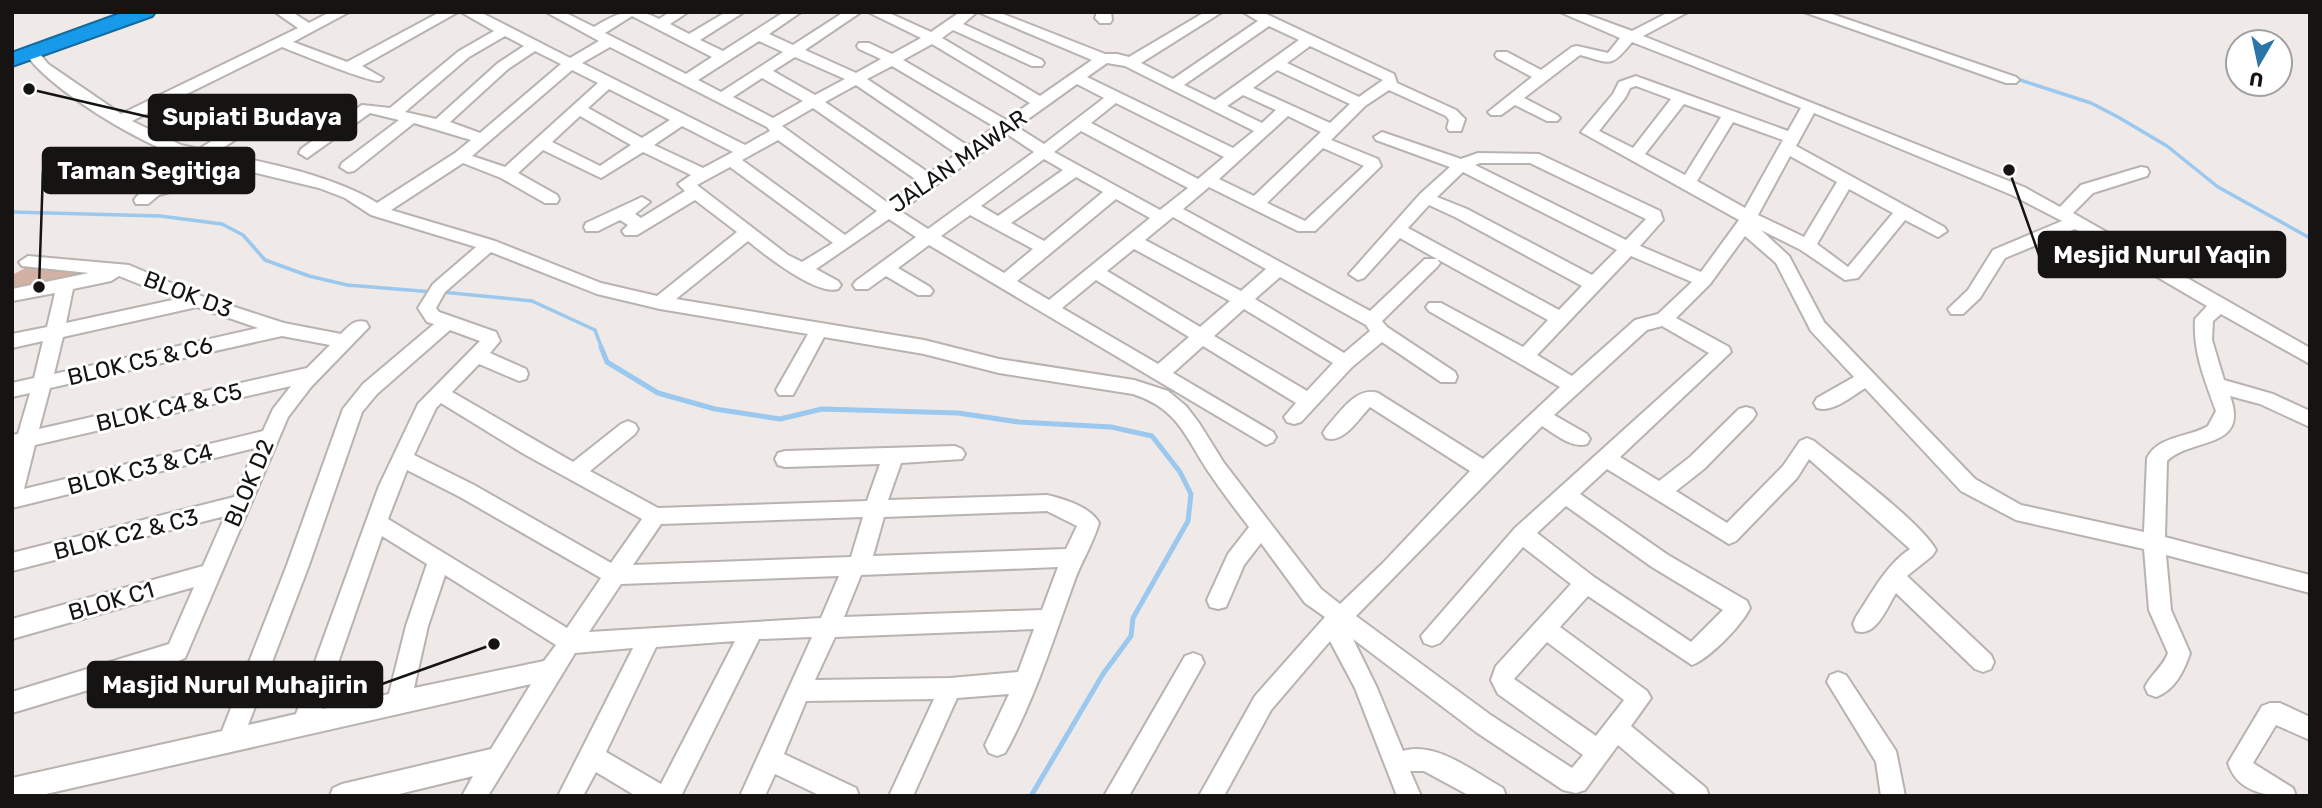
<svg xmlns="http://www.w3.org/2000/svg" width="2322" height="808" font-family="Rubik,sans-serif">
<rect width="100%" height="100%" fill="#efe9e7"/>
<path fill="#d2b0a3" d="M29 266 119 275 12 299V275Z"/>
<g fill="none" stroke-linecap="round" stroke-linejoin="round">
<g stroke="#9ac8ee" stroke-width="3.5">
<path d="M2014 78 2091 103 2118 117 2167 146 2218 187 2310 238"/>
<path d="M12 212 160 216 222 224 243 235 265 260 309 276 347 285 433 292"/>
<path d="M442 292 532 301 595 330 602 349"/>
</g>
<path stroke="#9ac8ee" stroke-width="5" d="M601 347 607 362 658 393 715 409 780 419 822 409 958 413 1019 422 1111 427 1152 436 1180 472 1191 494 1188 521 1133 618 1131 636 1103 674 1031 796"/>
<defs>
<g id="minor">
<path d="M275 12H292L309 23 330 12H349L293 42 347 62 440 12H458L362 66 383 78 380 81C371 83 297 53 282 47L132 121 181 145 199 149 226 132H238L240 135 238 138 215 153C264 161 336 177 377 203L455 153 471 140 414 123 354 171 348 172 340 167 342 163 399 120 370 113 307 158 299 153 301 149 329 129 282 111 279 108 287 103 338 122 362 105 390 108 459 51 494 31 461 12H480L570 58 599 41 546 12H564L594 27C617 13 633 5 659 19L670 12H688L670 24 689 34 726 12H744L700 40 723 51 784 12H801L769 34 793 45 844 12H861L805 50 856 73 881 59 859 49 857 46 859 43H869L892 54 921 38 868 12H887L931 32 960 12H977L963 24 1042 60 1044 63 1042 66H1032L953 30 942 38 1040 96 1092 60 978 12H998L1105 54H1117L1129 57 1205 12H1222L1141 63 1173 79 1258 21 1243 12H1262L1394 74 1397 83 1456 110 1465 119 1461 131H1449L1447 128 1449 120 1446 116 1389 90 1365 106 1331 140 1378 159 1381 166 1315 231H1298L1209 187 1183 209 1370 311 1425 259H1437L1400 238 1364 278 1358 280 1349 274 1420 194 1450 167 1376 140 1374 137 1382 132 1461 159 1478 153 1539 154 1660 211 1663 220 1640 246 1701 272 1739 220 1581 132 1613 94 1619 82 1636 76 1641 78 1788 131 1801 108 1632 42C1610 69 1611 63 1580 55L1524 98 1557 115 1560 118 1557 121H1547L1515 105 1501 115H1491L1488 112 1532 77 1497 58 1495 55 1497 52H1507L1541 70 1572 47 1577 46 1608 53 1620 38 1560 12H1580L1632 31 1669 12H1688L1643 36 2024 187 2060 207 2081 185 2141 167 2147 168 2149 172 2147 176 2093 193 2073 213 2310 348V364L2221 314 2213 321 2212 340 2224 380 2273 394 2310 411V427L2260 404 2230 396C2250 450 2191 437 2167 461L2165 537 2310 575V593L2166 555 2171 610 2190 653C2184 671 2175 690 2156 697L2148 694 2145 687C2151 674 2163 667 2168 653L2149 610 2144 549 2016 520 1961 491 1865 388C1852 396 1833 413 1817 408L1814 403 1817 398 1854 377 1811 331 1776 263 1745 236 1710 284 1676 318 1729 347 1731 352 1620 457 1659 481 1690 457 1739 409 1746 407 1753 409 1756 414 1753 419 1704 469 1676 491 1727 523 1783 466 1800 441 1807 438 1814 441C1842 464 1921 522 1936 550L1932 556 1907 576 1991 655 1994 662 1991 669 1983 672 1975 669 1896 593C1887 607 1876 638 1856 631L1853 624 1856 617C1872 593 1886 565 1910 549L1809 459 1797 478 1736 541 1729 544 1607 469 1580 494 1668 555 1747 601 1750 608C1742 625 1710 658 1692 665L1588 596 1560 627 1647 691 1651 698 1631 726 1706 788 1709 796H1678L1618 745 1585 790 1576 793 1563 790 1476 732 1353 639 1377 688 1403 751C1436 741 1474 772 1503 788L1506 796H1470L1424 771H1410L1421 796H1397L1355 688 1330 641 1271 710 1224 796H1199L1255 696 1325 617 1305 603 1261 543 1244 565 1226 607 1218 609 1210 607 1207 600 1228 554 1249 527C1236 510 1222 492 1210 474 1185 437 1179 409 1133 394L999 373 924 354 824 337 793 395H779L776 390 808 334 660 309 597 294 491 252 445 292 436 308 439 312 496 332 500 341 490 353 526 369 528 374 526 379 519 381 479 364 452 392 573 462 621 424 628 421 635 424 638 429 635 434 590 471 658 508 867 501 880 464 785 467 778 465 775 459 778 453 785 451 955 446 962 449 965 454 962 459 901 463 888 500 1047 495C1064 499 1091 507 1099 523 1093 544 1081 562 1074 582 1053 640 1035 699 1005 753L997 756 989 753 985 745 1009 694 957 698 913 796H889L934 699 806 701 784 754 856 788 859 796H821L775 774 765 796H740L812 637 759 639 681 796H636L596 772 583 796H558L633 648 575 653 488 796H462L473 776 391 796H330L333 788 342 784 491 749 531 684 37 796H12V778L222 731 287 565 343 409 363 384 434 324 427 322 418 308 433 284 476 247 371 215 345 198 319 188 218 164 180 189 159 195 148 204H136L134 200C143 187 154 187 168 181 179 176 191 167 201 160 191 158 180 156 170 152 129 136 50 89 25 53L32 49 37 50 48 64 121 114 298 28ZM632 16 712 57 686 74 605 33ZM1269 26 1299 40 1215 100 1184 85ZM505 36 524 46 498 63 436 119 405 112 469 57ZM759 41 783 52 721 92 698 80ZM932 44 1030 103 1006 120 903 60ZM1310 46 1383 80 1359 97 1287 63ZM610 47 767 127 770 131 745 145 582 63ZM535 51 561 64 480 133 450 122 508 69ZM795 57 845 79 815 95 773 71ZM1107 63 1125 66 1254 131 1233 148 1087 77ZM892 66 995 127 968 146 867 79ZM572 70 598 83 505 167 472 156ZM1277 70 1350 104 1330 123 1253 88ZM762 78 803 101 773 118 733 97ZM1077 84 1104 98 1044 144 1017 127ZM856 85 957 154 929 173 825 102ZM1636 86 1671 99 1633 148 1599 131 1625 98 1630 88ZM609 89 670 120 642 138 588 108ZM1243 95 1276 110 1262 123 1227 106ZM1116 103 1224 157 1198 179 1091 123ZM1684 104 1721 117 1685 175 1645 154ZM813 108 918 181 888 203 782 126ZM1814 113 2012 195 2062 221 1993 250 1968 290 1948 309 1951 314H1963L1980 298 2005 258 2075 229 2207 306 2195 319C2193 353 2205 380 2216 411L2208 426C2188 438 2159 435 2147 458L2144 532 2021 505 1975 479 1824 322 1789 256 1761 230 1801 250 1845 280 1858 278 1905 220 1938 237 1947 231 1944 227 1796 146ZM580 116 631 145 600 166 552 142ZM1288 116 1321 132 1254 196 1219 179ZM1733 122 1783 140 1745 208 1697 181ZM682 126 733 152 703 168 654 145ZM1081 131 1188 188 1160 210 1054 152ZM1007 134 1034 152 928 229 900 211ZM778 140 877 211 845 235 742 160ZM1323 148 1364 166 1305 221 1267 203ZM543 150 601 178 643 152 691 175 678 184 685 191 641 218 635 214 650 202 642 197 586 223 584 227 586 231H598L620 220 628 225 622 231 625 235H637L695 200 737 232 657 296 601 283 495 241 391 210 463 163 501 178 545 203H557L559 199 557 195 518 173ZM1790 156 1837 182 1804 237 1758 215ZM1044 159 1063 170 998 216 981 206ZM1480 163H1530L1646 219 1626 240 1475 165ZM730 167 833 243 802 262 788 255 697 185ZM1463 172 1617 250 1592 275 1467 209 1437 197ZM1076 177 1103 192 1044 241 1011 223ZM1849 189 1893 213 1848 267 1817 244ZM1116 199 1150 218 1049 300 1017 281ZM1429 205 1455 217 1582 286 1559 310 1408 228ZM970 215 1033 249 1004 273 941 236ZM1173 217 1266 269 1241 291 1145 240ZM889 219 916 237 856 281 853 285 856 289H868L886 276 918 295H930L933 291 930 287 898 268 929 245 1266 445 1273 442 1276 437 1273 432 1173 373 1203 346 1296 403 1284 417 1287 422 1294 424 1301 422 1352 367 1382 342 1441 382H1455L1457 377 1455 372 1387 327 1382 321 1437 267 1440 263 1437 259 1548 320 1523 347 1441 303H1429L1426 307 1429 311 1560 387 1483 459 1378 393C1356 386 1340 413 1326 428L1323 433 1326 438C1344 444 1359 418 1370 407L1470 471 1382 564 1340 604 1321 589 1224 463 1199 423 1186 406 1168 391 1134 380 999 359 924 340 676 299 748 241C765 255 817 296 838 289L841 285 838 281 816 269ZM1134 249 1230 301 1200 327 1107 271ZM1631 256 1692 282 1658 314 1635 320 1572 376 1537 355ZM1280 277 1366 325 1370 331 1344 353 1255 299ZM1096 280 1189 337 1158 364 1062 308ZM1244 309 1333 363 1307 391 1214 336ZM1662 326 1709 353 1515 528 1421 636 1424 643 1432 646 1440 643 1523 547 1571 584 1496 666 1491 680 1498 694 1583 755 1572 768 1492 716 1356 616 1542 426C1555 434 1572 449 1587 444L1590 439 1587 434 1554 415 1647 330ZM450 330 480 341 418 404 379 486 296 714 248 725 309 565 362 412 377 394ZM441 403 524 454 642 519 611 563 474 485 414 455 436 408ZM407 470 460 497 601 578 567 628 388 519ZM1566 506 1652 567 1723 610 1691 642 1594 577 1537 533ZM1047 511 1077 526 1066 549 873 556 884 517ZM863 517 851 557 633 565 661 524ZM382 536 427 564 406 626 389 694 322 709ZM1058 567 1042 610 844 617 861 575ZM445 575 556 645 544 661 414 688 428 626ZM839 576 821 618 589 632 621 584ZM1034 629 1018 672 950 678 815 680 835 637ZM735 641 661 784 606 752 656 647ZM1547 642 1624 700 1596 736 1514 679Z"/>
<path d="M1097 12H1111L1112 20 1110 23H1100L1095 18Z"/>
<path d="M1804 12H1826L2016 77 2019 80 2016 83H2006Z"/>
<path d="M28 256 129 265 204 297 284 323 341 334C349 326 354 319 366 322L369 327 311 387 288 417 185 658 165 667 12 713V692L169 644 194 587 12 639V619L203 566 225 516 12 571V553L234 497 255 448 12 508V435L18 434 30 393 12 397V383L34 378 43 341 12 348V334L47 327 55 293 12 301V289L89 273 22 266 19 262ZM119 276 177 299 66 323 73 289 111 281ZM197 307 258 328 54 374 63 337ZM282 336 330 345 307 368 39 429 50 388ZM291 386 273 409 263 431 24 489 35 445Z"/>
<path d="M1193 653 1201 656 1204 663 1129 796H1104L1185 656Z"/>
<path d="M1838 672 1846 675 1896 751 1905 796H1881L1876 762 1827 682 1830 675Z"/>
<path d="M2270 703H2280L2310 717V740L2276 725 2253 763 2293 788 2296 796C2268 796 2238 794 2228 763L2262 706Z"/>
</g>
<path id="highway" d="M125 12H155L152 16 12 66V53Z"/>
</defs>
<use href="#minor" stroke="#b8b2b0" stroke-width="4"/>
<use href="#highway" stroke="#166b9e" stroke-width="4"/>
<use href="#minor" fill="#fff" fill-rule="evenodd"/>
<use href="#highway" fill="#169ae9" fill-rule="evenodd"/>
</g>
<g text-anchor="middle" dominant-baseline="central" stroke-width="6" stroke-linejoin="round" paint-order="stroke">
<g font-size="23" fill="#161413" stroke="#fff">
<text transform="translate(958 161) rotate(-35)">JALAN MAWAR</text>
<text transform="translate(188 294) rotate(21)">BLOK D3</text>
<text transform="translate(140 361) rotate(-13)">BLOK C5 &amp; C6</text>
<text transform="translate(169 407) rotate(-13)">BLOK C4 &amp; C5</text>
<text transform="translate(140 469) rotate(-14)">BLOK C3 &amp; C4</text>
<text transform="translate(249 483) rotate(-67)">BLOK D2</text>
<text transform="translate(126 534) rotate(-14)">BLOK C2 &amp; C3</text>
<text transform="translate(111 601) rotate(-16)">BLOK C1</text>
</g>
</g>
<path fill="none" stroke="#161413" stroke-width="2.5" d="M29 89L149 117M39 287L43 171M2009 170L2039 255M494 644L382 684"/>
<g fill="#161413" stroke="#fff" stroke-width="2.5">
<circle cx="29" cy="89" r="7"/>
<circle cx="39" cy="287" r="7"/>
<circle cx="2009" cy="170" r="7"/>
<circle cx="494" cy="644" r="7"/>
</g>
<g fill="#161413" stroke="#161413" stroke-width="2.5">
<rect x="149" y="95" width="207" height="45" rx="7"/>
<rect x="43" y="148" width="211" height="45" rx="7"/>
<rect x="2039" y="232" width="246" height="45" rx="7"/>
<rect x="88" y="662" width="294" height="45" rx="7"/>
</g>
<g font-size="24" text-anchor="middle" font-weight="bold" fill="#fff">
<text x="252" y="125">Supiati Budaya</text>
<text x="149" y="179">Taman Segitiga</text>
<text x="2162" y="263">Mesjid Nurul Yaqin</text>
<text x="235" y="693">Masjid Nurul Muhajirin</text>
</g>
<rect width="2322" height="808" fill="none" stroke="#161413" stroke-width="28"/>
<g transform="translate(2259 63) rotate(189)"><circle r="33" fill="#ffffff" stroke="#a2a1a1" stroke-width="2"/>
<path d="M0-5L12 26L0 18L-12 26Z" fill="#2c75a9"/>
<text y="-10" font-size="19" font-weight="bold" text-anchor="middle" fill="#161413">U</text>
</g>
</svg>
